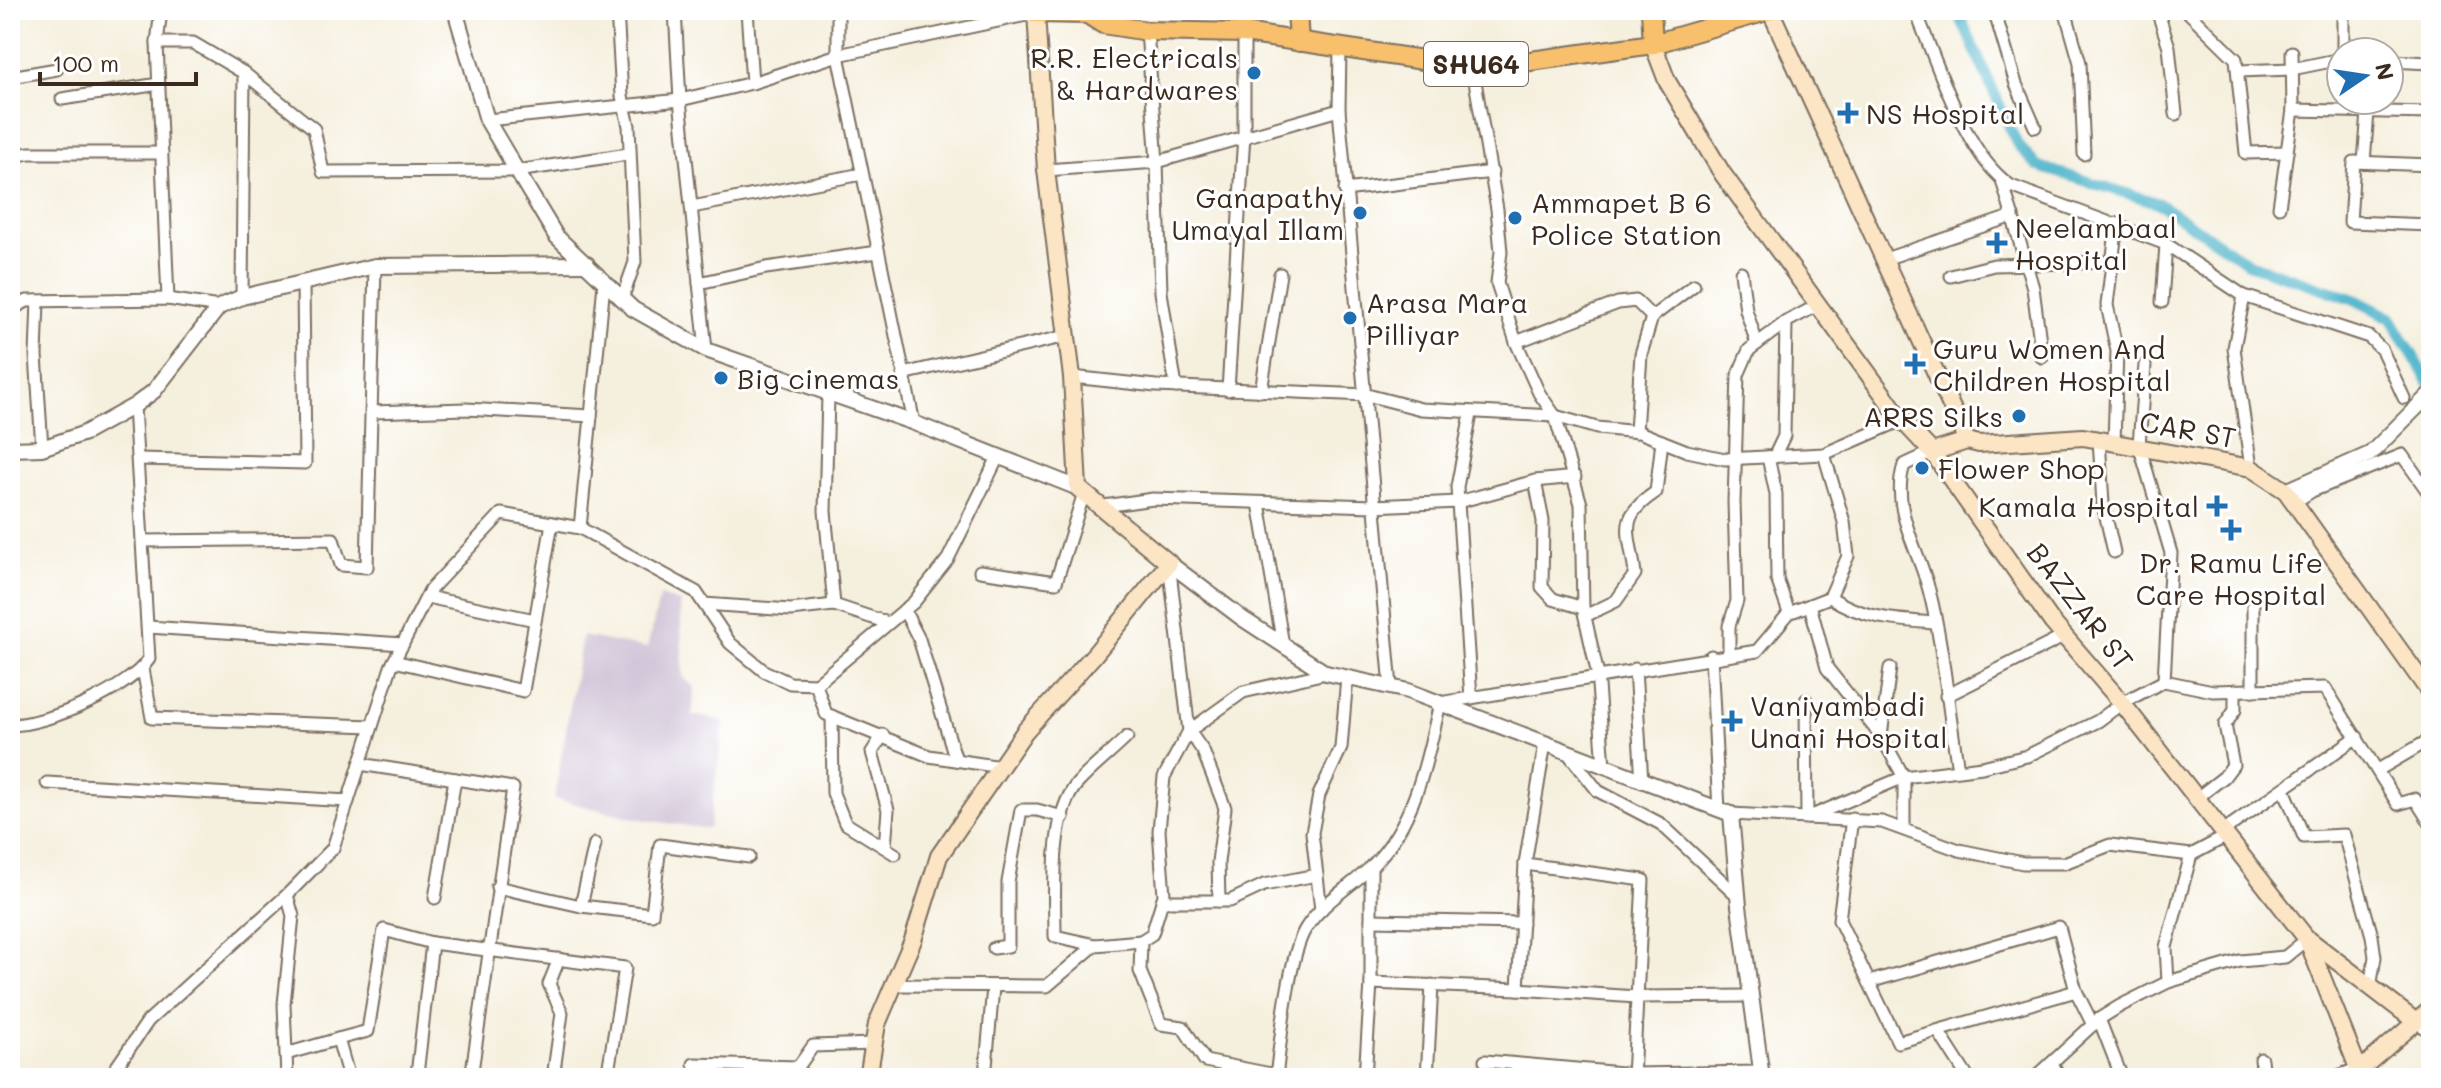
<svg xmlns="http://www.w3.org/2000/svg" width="2441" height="1088" font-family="Mali,sans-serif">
<rect width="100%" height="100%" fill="#fff"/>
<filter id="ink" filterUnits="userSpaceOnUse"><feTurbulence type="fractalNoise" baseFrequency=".0125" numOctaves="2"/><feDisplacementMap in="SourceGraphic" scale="16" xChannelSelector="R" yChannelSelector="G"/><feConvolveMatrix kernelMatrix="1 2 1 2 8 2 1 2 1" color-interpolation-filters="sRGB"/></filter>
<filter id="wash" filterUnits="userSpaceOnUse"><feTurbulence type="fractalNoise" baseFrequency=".006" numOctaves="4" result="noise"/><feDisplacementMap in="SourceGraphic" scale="32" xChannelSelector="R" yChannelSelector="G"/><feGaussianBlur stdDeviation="1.8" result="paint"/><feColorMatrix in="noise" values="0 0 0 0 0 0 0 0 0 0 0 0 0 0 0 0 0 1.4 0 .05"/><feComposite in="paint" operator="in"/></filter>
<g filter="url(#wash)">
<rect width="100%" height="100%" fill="#f5efdd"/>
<path fill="#ccbfd4" d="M660 596 680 602 683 677 695 688 692 715 724 721 709 829 639 819 554 799 582 636 647 648Z"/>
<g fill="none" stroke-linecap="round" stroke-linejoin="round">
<path stroke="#4bb3ca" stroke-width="11" d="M1957 10 2017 144 2037 166 2158 203 2250 264 2354 299 2391 318 2431 386"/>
</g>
</g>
<g filter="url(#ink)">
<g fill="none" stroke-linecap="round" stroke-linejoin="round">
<defs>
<g id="minor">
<path d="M617 10 622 96 629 126 635 262 622 299"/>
<path d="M675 10 680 100 706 350"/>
<path d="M747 10 752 83"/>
<path d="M838 10V55L914 423"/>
<path d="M1915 10C1937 61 1964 155 2011 186L2166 244 2244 296 2369 337 2382 350 2404 398"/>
<path d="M1994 10 2016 84 2035 127"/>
<path d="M2065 10 2080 63 2084 154"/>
<path d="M2157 10 2169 47 2176 114"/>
<path d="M2186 10 2236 59 2246 153 2287 152"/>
<path d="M1147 31 1157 162 1161 292 1176 387"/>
<path d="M157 43 161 10"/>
<path d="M1340 48 1339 110 1391 687"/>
<path d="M2343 52V10"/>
<path d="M2389 61 2431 63"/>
<path d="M1472 64 1497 209 1501 252 1497 283 1516 342 1539 393 1555 416 1581 504 1583 608 1597 671 1604 767"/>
<path d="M2239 71 2292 69 2341 59"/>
<path d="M10 77 57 69"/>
<path d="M62 99 159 84"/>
<path d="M2293 110 2431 113"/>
<path d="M487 120 680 100 752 83 838 55 1036 13"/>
<path d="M10 157 29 153H162"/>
<path d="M2364 162 2368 112"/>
<path d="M2431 165 2354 162 2350 222 2431 225"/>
<path d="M1046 170 1157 162 1339 110"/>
<path d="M2002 180 2033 288 2042 357"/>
<path d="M1345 190 1492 172"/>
<path d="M692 207 862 174"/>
<path d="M2279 207 2293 110 2292 52"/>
<path d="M1885 259 2013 216"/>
<path d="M1741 272 1746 310 1757 344"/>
<path d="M1951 276 1994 265 2112 262"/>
<path d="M699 283 766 268 878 252"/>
<path d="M2244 296 2234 348 2251 468"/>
<path d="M242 297 244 73 314 129 323 172 517 171 628 154"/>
<path d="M168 299 157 43H193L244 73"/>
<path d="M38 301 36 355 42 448"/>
<path d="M2162 302 2166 244"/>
<path d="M10 310 27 301 168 299 219 307"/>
<path d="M1516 342 1618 303 1636 301 1652 317"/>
<path d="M2145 365 2139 445 2171 553 2164 681"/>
<path d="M903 374 1067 336"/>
<path d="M1072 377 1156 386 1367 395 1421 409 1555 416 1597 428 1639 432 1687 451 1725 459 1824 454 1902 420"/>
<path d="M1228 390 1244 135V33"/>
<path d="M1261 391 1280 274"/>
<path d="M828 396 825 511 834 605 888 623"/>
<path d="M372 412 466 409 591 416"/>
<path d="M1471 414 1457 487 1471 698"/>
<path d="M1636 432 1641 354 1652 317 1694 285"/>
<path d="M2099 439 2103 504 2114 552"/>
<path d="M2114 442 2117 351 2107 305 2117 223"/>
<path d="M1932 452 1904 465C1890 508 1919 550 1929 590 1944 648 1948 710 1958 769"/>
<path d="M998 457 948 559 914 602 816 684 826 714 929 756 1001 767"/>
<path d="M1768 457 1776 494 1777 579 1789 613"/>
<path d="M1774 457 1784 436 1786 322 1818 305"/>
<path d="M138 459 305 463 303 282"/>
<path d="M1535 481 1543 521 1542 587 1553 599 1583 608"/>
<path d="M1259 503 1283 645"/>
<path d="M2293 503 2312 491 2402 455 2431 496"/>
<path d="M1097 507 1153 499 1374 506 1458 502 1535 481 1575 477"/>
<path d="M580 528 696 592 730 643 764 671 790 683 816 684"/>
<path d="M144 541 333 539 341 565 367 567 375 266"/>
<path d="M1169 563 1189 731 1243 692 1326 673"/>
<path d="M980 571 1056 582 1083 496"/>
<path d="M427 597 535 620"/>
<path d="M1830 597C1863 619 1897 620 1934 623"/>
<path d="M704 604 791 610 834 605"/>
<path d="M1810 605 1827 668 1881 736 1904 777V828"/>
<path d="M2253 605V690"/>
<path d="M904 610 919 639 956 760"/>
<path d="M1585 616 1616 601 1635 574C1630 531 1616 518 1656 492L1662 441"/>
<path d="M148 627 403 644"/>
<path d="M1729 654V626L1737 601 1734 502 1738 375 1749 350 1786 322"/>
<path d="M1711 656 1719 810"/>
<path d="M394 661 523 691 552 523"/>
<path d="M143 669 152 718 372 726"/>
<path d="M1635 669 1642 782"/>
<path d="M1946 696 2065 636"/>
<path d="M1806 700 1807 818 1904 777 1982 767 2027 756 2098 721 2122 703 2164 681 2213 691 2325 688 2398 804 2415 799 2431 824"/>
<path d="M832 716 833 793 845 823 895 854"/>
<path d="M10 725C47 725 128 690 149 659L134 406"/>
<path d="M883 735 872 752 888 810 885 847"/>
<path d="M1881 736 1890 668"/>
<path d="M1545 743 1525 864 1643 880 1633 1078"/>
<path d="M1568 753 1598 791 1661 824 1738 896"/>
<path d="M2378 770 2431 739"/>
<path d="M47 783 348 801"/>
<path d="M2284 789 2304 837 2344 835 2372 936 2375 957 2370 988"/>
<path d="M2197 798 2224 777 2233 765 2225 725 2235 710V690"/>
<path d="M1731 814 1882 822 1959 850 2023 863H2064L2110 845 2191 855 2227 836"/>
<path d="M1852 818 1839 920 1898 1042 2076 991 2093 1025"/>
<path d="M2223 831 2357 737"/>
<path d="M497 887 581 906 652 914 660 845 749 857"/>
<path d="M287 895 333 848 360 764"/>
<path d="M435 898 455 779"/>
<path d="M1162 901H1230L1264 885 1317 875"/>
<path d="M1219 901 1218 862 1225 808 1203 751 1189 731 1164 777 1159 831 1164 895 1152 934 1141 941 1140 971 1161 1024 1183 1027 1205 1061 1276 1075"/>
<path d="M581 906 595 844"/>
<path d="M1321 910 1312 833 1319 795 1341 748 1347 677"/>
<path d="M1371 920 1522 923"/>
<path d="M1095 945 1055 936C1055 896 1049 816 1077 784 1092 767 1111 753 1127 737"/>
<path d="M994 948 1008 946V882L1021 810H1037L1063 817"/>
<path d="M1869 982 2059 927 2076 991"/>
<path d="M2168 982 2166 947 2191 855"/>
<path d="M1371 983V866"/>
<path d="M894 985 1047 986 1095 945 1141 941"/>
<path d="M1518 989 1637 997 1750 996"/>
<path d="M2099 1019 2122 1078"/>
<path d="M2415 1021 2431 1032"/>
<path d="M1938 1031 1968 1078"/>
<path d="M338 1039 368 1031 384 930 432 943"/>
<path d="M286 1054 338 1039 349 1078"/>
<path d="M2261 1059 2263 1078"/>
<path d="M1485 1061 1633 1074 1761 1072"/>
<path d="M2052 1063 2060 1078"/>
<path d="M694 1064 798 1067 813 1046 874 1044"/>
<path d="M109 1078 148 1021 287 895 293 916 284 1004 287 1078"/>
<path d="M404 1078 417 1075 432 943 625 968 607 1078"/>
<path d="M471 1078 513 788 360 764 391 667 430 590 501 514 580 528 604 284"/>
<path d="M553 1078 562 1013 549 984 559 959"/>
<path d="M985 1078 993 987"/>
<path d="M1276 1078C1280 1044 1289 953 1306 928 1323 901 1351 887 1373 865 1415 823 1427 760 1440 703L1757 651 1789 613 1830 597 1848 556 1844 522 1824 454"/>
<path d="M1365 1078 1371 983 1518 989 1525 864"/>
<path d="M1427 1078 1432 985"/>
<path d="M2035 1078 2099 1019 2120 1006 2168 982 2240 961 2285 957 2307 939"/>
</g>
<g id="tertiary">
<path d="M455 10 487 120 517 171 556 236 633 309 706 350 914 423 1078 488"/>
<path d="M10 449 42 448 85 433 134 406 154 391 219 307 242 297 375 266 587 264"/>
<path d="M2286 491 2370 454 2431 393"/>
<path d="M1169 563 1243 619 1326 673 1408 691 1731 814 1739 906 1762 1078"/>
<path d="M2337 1078 2361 1069"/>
</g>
<g id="secondary">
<path d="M1771 12 1967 441"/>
<path d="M1653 44 1667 81 1722 173 1902 420 1932 452 2052 622 2122 703 2307 939 2362 1078"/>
<path d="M1932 452 1967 441 1979 444 2083 437 2251 468 2286 491 2431 694"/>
<path d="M2308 939 2415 1021"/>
<path d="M2361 1069 2431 1009"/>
<path d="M868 1078 877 1024 913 940 939 856 1025 731 1094 655 1169 563 1078 488 1072 377 1046 170 1036 13"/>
</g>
<g id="primary">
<path d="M1036 10V13L1085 14"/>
<path d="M1081 10 1103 24 1147 31 1244 33 1456 65 1516 63 1653 44 1770 10"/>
<path d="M1297 10 1299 42"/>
<path d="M1651 10 1653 44"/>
</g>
</defs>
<use href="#minor" stroke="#7c6f61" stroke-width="15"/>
<use href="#tertiary" stroke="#7c6f61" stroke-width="18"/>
<use href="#secondary" stroke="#7c6f61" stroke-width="20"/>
<use href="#primary" stroke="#7c6f61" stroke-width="22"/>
<use href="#minor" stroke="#fff" stroke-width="11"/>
<use href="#tertiary" stroke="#fff" stroke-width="14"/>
<use href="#secondary" stroke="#fce5c4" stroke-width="16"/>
<use href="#primary" stroke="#f8bf6c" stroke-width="18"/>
</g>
</g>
<g fill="#1f6fb2" stroke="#fff" stroke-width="3">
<circle cx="1254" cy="73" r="8"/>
<path d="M1844 101h8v8h8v8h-8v8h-8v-8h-8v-8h8z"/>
<circle cx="1360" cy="213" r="8"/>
<circle cx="1515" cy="218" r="8"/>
<path d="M1993 231h8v8h8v8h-8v8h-8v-8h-8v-8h8z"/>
<circle cx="1350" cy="318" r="8"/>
<path d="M1911 352h8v8h8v8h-8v8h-8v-8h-8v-8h8z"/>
<circle cx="721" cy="378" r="8"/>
<circle cx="2019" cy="416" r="8"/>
<circle cx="1922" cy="468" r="8"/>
<path d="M2213 494h8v8h8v8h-8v8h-8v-8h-8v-8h8z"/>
<path d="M2227 518h8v8h8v8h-8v8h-8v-8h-8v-8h8z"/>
<path d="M1728 709h8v8h8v8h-8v8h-8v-8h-8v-8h8z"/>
</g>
<g text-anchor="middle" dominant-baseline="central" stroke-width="6" stroke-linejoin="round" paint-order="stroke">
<rect fill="#fff" stroke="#766a62" stroke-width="2" x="1424" y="42" width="104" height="44" rx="6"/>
<g font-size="26" font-weight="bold" fill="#3b2a1e">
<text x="1476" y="64">SHU64</text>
</g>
<g font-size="28" fill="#3b2a1e" stroke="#fff" text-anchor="start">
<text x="1238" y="57" text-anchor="end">R.R. Electricals<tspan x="1238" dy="32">&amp; Hardwares</tspan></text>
<text x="1866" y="113">NS Hospital</text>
<text x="1344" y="197" text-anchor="end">Ganapathy<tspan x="1344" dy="32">Umayal Illam</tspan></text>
<text x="1531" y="202">Ammapet B 6<tspan x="1531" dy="32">Police Station</tspan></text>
<text x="2015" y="227">Neelambaal<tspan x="2015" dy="32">Hospital</tspan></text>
<text x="1366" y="302">Arasa Mara<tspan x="1366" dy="32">Pilliyar</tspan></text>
<text x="1933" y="348">Guru Women And<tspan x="1933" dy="32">Children Hospital</tspan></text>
<text x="737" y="378">Big cinemas</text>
<text x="2003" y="416" text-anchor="end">ARRS Silks</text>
<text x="1938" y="468">Flower Shop</text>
<text x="2199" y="506" text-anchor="end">Kamala Hospital</text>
<text x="2231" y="562" text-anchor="middle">Dr. Ramu Life<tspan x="2231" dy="32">Care Hospital</tspan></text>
<text x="1750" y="705">Vaniyambadi<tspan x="1750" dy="32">Unani Hospital</tspan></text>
</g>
<g font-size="28" fill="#3b2a1e" stroke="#fff">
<text transform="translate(2188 429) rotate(10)">CAR ST</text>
<text transform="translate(2081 606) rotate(52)">BAZZAR ST</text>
</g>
</g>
<rect width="2441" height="1088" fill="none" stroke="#fff" stroke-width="40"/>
<g transform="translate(2365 76) rotate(77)"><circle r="38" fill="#ffffff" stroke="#b1aaa5" stroke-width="2"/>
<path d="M0-6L14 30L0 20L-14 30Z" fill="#1f6fb2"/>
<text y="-12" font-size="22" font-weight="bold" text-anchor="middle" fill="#3b2a1e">N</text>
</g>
<path d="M40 72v12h156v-12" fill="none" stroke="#3b2a1e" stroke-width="4"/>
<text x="52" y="72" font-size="24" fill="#3b2a1e" stroke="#ffffff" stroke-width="6" paint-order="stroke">100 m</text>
</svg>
